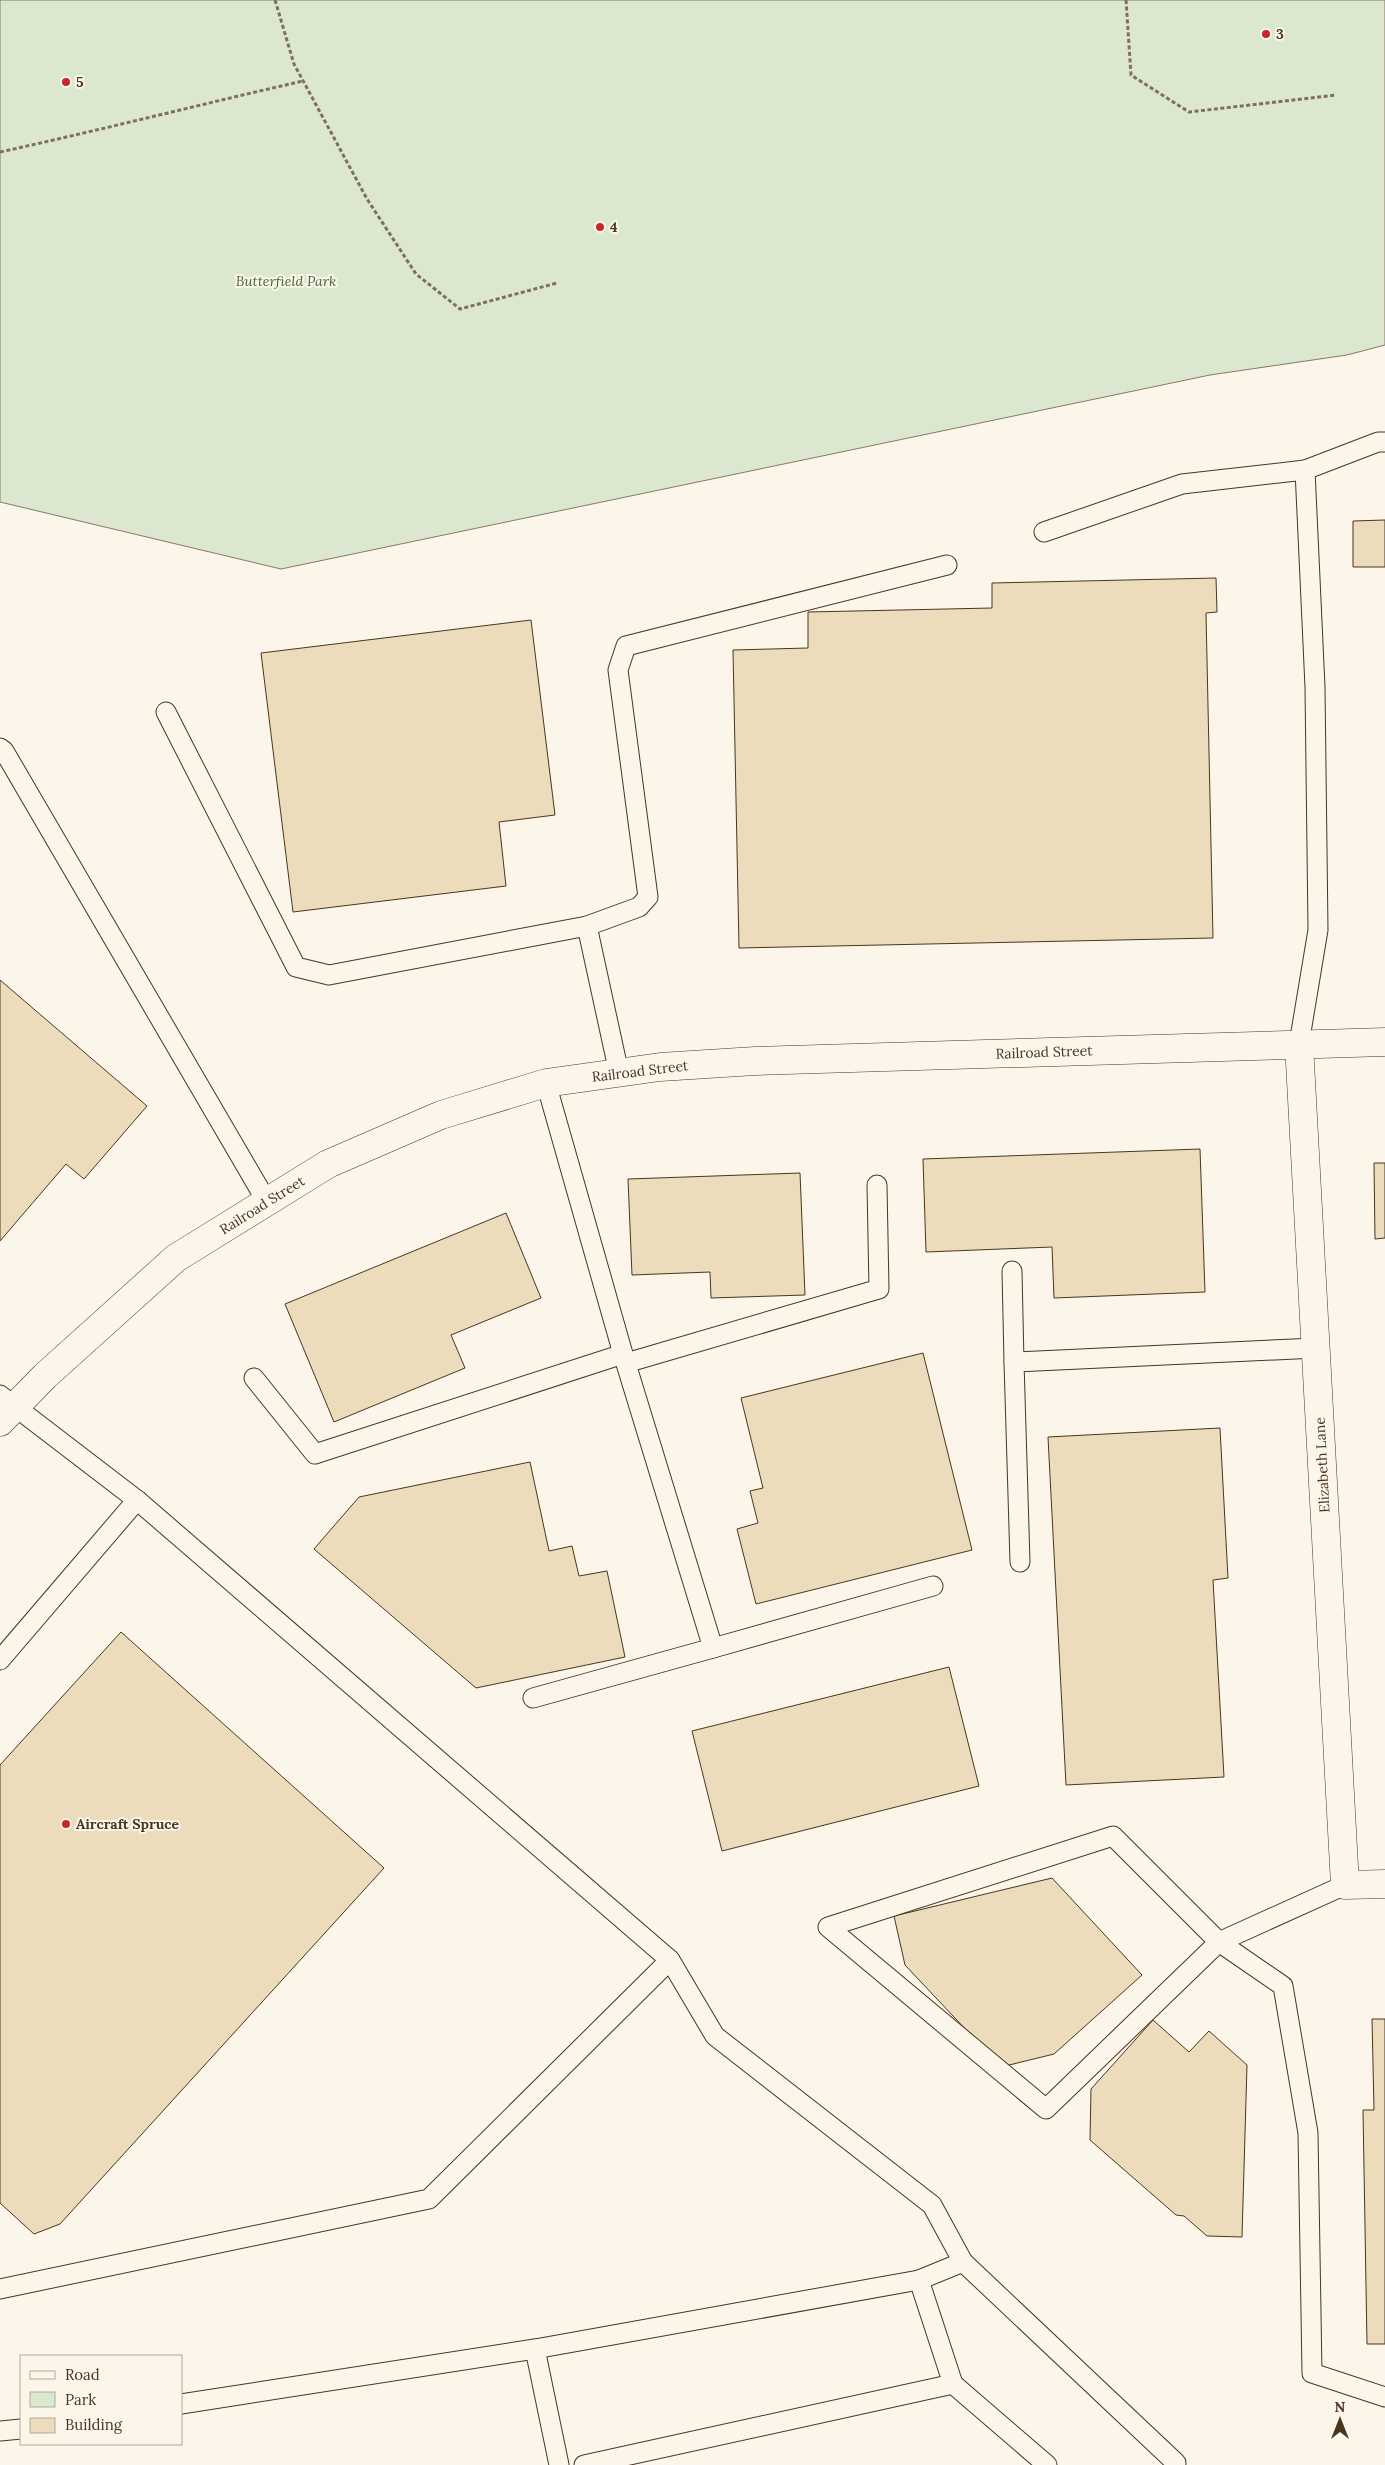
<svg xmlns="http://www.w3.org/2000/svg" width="1385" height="2465" font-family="Lora,serif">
<rect width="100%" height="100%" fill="#fbf6e9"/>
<path fill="#dce7d0" stroke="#887966" d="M0 0H1385V345L1347 355 1210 375 281 569 0 502Z"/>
<g fill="#ecdcbc" stroke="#4a3520">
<path d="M1385 520V567H1353V521Z"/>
<path d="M1216 578 1217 612 1206 613 1213 938 739 948 733 650 808 648V612L992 608V583Z"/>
<path d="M531 620 555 815 499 822 506 886 293 912 261 653Z"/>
<path d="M0 980 147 1106 84 1179 66 1164 0 1241Z"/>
<path d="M1200 1149 1205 1292 1054 1298 1052 1247 926 1252 923 1159Z"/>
<path d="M1374 1163H1385V1238L1375 1239Z"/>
<path d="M800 1173 805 1295 711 1298 710 1272 632 1275 628 1179Z"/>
<path d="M506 1213 541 1298 451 1335 465 1368 334 1422 285 1304Z"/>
<path d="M923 1353 972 1550 756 1604 737 1529 758 1523 750 1491 763 1488 741 1398Z"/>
<path d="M1220 1428 1228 1578 1213 1580 1224 1777 1066 1785 1048 1437Z"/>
<path d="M530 1462 549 1551 572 1546 579 1576 607 1571 625 1657 476 1688 314 1549 359 1497Z"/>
<path d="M121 1632 384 1868 60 2224 34 2234 0 2203V1765Z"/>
<path d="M949 1667 979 1786 722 1851 692 1731Z"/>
<path d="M1052 1878 1142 1975 1054 2054 1001 2067 905 1965 894 1916Z"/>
<path d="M1372 2019H1385V2344H1367L1363 2110H1374Z"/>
<path d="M1153 2020 1189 2052 1209 2031 1247 2065 1242 2237 1207 2236 1184 2216 1176 2215 1090 2140 1091 2089Z"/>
</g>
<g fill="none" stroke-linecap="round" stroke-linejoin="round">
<defs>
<g id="service">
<path d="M1305 470 1378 442H1385"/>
<path d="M1044 532 1182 484 1305 470 1315 687 1318 930 1299 1044"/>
<path d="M166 712 296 967 329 975 587 926 619 1073"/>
<path d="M0 748 4 751 267 1202"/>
<path d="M587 926 639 907 648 897 618 670 626 646 947 565"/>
<path d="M1012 1271 1014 1362"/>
<path d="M626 1363 879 1289 877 1185"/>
<path d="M254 1378 315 1454 623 1354"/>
<path d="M0 1395 137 1500 670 1960 429 2199 0 2289"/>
<path d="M1020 1562 1014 1362 1316 1348"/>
<path d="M713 1648 933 1586"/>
<path d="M0 1660 137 1500"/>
<path d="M533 1698 713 1648 623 1354 546 1083"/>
<path d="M1345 1885 1219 1942 1113 1836 828 1927 1046 2109 1219 1942 1283 1986 1308 2133 1312 2373 1385 2397"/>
<path d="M670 1960 715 2036 932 2205 963 2262"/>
<path d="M919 2280 953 2384"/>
<path d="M535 2349 559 2465"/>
<path d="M181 2404 535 2349 919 2280 963 2262 1176 2463 1174 2465"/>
<path d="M0 2431 21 2429"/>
<path d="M584 2465 953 2384 1047 2465"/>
</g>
<path id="minor" d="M1299 1044 1345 1885 1385 1884"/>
<path id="secondary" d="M0 1422 45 1376 176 1258 328 1164 441 1115 546 1083 660 1067 755 1061 1385 1042"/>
</defs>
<use href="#service" stroke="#4a3520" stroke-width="21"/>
<use href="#minor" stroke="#4a3520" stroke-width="29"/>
<use href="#secondary" stroke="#4a3520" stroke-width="29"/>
<g stroke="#7f6f5c" stroke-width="3" stroke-dasharray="4 2.5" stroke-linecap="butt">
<path d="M275 0 294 64 367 199 416 274 460 309 557 283"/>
<path d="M1126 0 1131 75 1189 112 1336 95"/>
<path d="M0 152C101 130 202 104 303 81"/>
</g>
<use href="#service" stroke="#fbf6e9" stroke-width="19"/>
<use href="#minor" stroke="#fbf6e9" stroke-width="28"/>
<use href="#secondary" stroke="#fbf6e9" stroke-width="28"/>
</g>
<g fill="#c62828" stroke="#fbf6e9" stroke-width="2">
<circle cx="1266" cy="34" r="5"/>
<circle cx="66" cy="82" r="5"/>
<circle cx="600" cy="227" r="5"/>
<circle cx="66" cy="1824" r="5"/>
</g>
<g text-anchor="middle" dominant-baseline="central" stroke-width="4" stroke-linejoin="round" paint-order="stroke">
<g font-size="14" font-weight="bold" fill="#4a3520" stroke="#fbf6e9" text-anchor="start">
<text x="1276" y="34">3</text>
<text x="76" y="82">5</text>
<text x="610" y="227">4</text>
<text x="76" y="1824">Aircraft Spruce</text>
</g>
<g font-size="14" font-style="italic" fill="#436837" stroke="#fbf6e9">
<text x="286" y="281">Butterfield Park</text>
</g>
<g font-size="14" fill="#4a3520" stroke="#fbf6e9">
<text transform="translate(1044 1052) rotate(-2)">Railroad Street</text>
<text transform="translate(640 1071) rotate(-7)">Railroad Street</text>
<text transform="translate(262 1205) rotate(-32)">Railroad Street</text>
<text transform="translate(1322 1465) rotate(-93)">Elizabeth Lane</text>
</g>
</g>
<rect x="20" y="2355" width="162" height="90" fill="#fbf6e9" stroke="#b4a999"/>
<rect x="30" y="2371" width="25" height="8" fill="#fbf6e9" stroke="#b4a999"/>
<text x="65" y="2380" font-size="15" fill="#4a3520">Road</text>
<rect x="30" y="2392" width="25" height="15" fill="#dce7d0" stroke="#b4a999"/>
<text x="65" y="2405" font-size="15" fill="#4a3520">Park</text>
<rect x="30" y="2418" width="25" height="15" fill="#ecdcbc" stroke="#b4a999"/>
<text x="65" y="2430" font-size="15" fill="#4a3520">Building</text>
<g transform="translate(1340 2420)" stroke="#fbf6e9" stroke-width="4" paint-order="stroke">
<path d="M0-4L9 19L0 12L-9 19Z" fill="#4a3520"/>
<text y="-8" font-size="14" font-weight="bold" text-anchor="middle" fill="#4a3520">N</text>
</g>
</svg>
